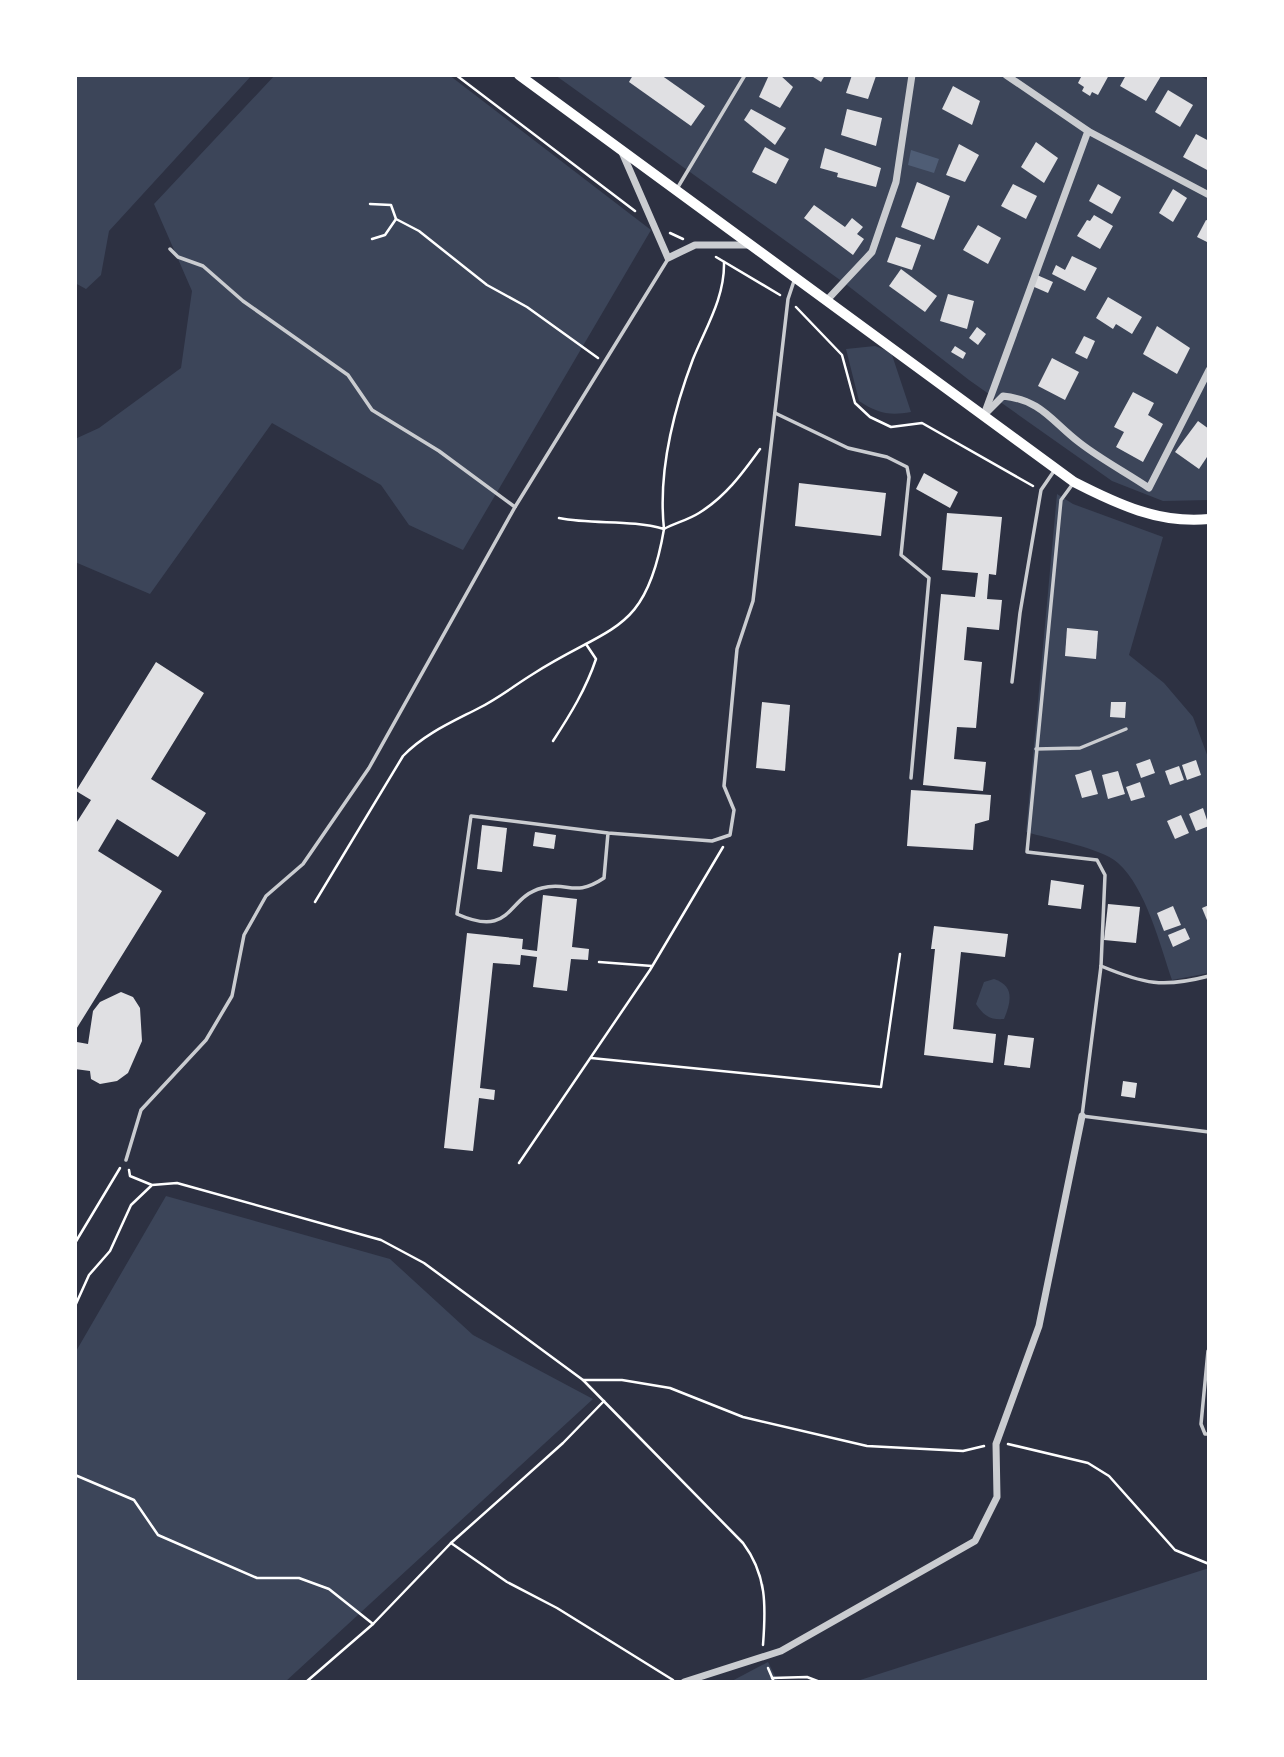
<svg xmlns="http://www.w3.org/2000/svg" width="1284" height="1757" font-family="'Exo 2',sans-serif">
<rect width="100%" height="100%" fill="#2d3142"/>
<g fill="#3c4559">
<path d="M75 75H252L109 231 101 275 86 289 75 283Z"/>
<path d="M275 75H449L651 230 463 550 409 525 381 485 272 423 150 594 75 562V439L99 428 181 368 192 291 154 204Z"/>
<path d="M555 75H1198L1209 81V500L1163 501 1112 481 969 380 847 285Z"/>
<path d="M875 346 891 352 911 412C889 416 877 413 859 401L846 349Z"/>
<path d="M1057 494 1073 504 1163 537 1129 655 1164 683 1193 717 1209 760V973L1172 980C1160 945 1146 888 1118 863 1100 847 1049 839 1026 832Z"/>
<path d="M994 979C1015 986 1011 1002 1004 1019 990 1020 984 1016 976 1004L984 982Z"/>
<path d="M166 1196 390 1259 473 1335 593 1399 285 1682H75V1353Z"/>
<path d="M1209 1568V1682H854Z"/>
<path d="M768 1662 778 1682H730Z"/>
</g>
<path fill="#4f5d75" d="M911 150 939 159 934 173 908 165Z"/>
<g fill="#e0e0e3">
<path d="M633 75H661L705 106 691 126 629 82Z"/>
<path d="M769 75H780L793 87 780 108 759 97Z"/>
<path d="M810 75H825L821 82Z"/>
<path d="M852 75 876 76 868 99 846 93Z"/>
<path d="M1082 75H1109L1098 95 1092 92 1090 96 1082 91 1084 87 1078 83Z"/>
<path d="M1126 75H1159L1161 76 1146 101 1120 86Z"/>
<path d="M953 86 980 101 972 125 942 109Z"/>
<path d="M1168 90 1193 105 1180 127 1155 112Z"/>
<path d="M751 109 786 128 775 145 744 120Z"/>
<path d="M847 109 882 118 876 146 841 135Z"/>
<path d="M1196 134 1209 141V171L1183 157Z"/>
<path d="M1036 142 1058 158 1044 183 1021 167Z"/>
<path d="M959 144 979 155 965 182 946 175Z"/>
<path d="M765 147 789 159 776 184 752 172Z"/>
<path d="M825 148 881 168 876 187 837 177 838 173 820 168Z"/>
<path d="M917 182 950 196 934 240 901 227Z"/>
<path d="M1013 184 1037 196 1026 219 1001 206Z"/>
<path d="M1098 184 1121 197 1112 214 1089 201Z"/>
<path d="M1173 189 1187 198 1173 222 1159 213Z"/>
<path d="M814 205 845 227 852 218 863 227 857 234 864 239 853 255 804 218Z"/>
<path d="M1094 215 1113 226 1100 249 1077 236 1087 220 1090 221Z"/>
<path d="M1206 220 1209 221V243L1197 237Z"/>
<path d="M978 225 1001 238 988 264 963 250Z"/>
<path d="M896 237 921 245 912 270 887 262Z"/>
<path d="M1072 256 1097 268 1085 291 1052 274 1056 265 1065 270Z"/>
<path d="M901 269 937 296 925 312 889 286Z"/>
<path d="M1037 275 1053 282 1048 293 1032 286Z"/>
<path d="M948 294 974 301 967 329 940 321Z"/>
<path d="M1108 297 1142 317 1132 334 1116 324 1113 329 1096 318Z"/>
<path d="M1157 326 1190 348 1177 374 1143 354Z"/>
<path d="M977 327 986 334 978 345 969 338Z"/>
<path d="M1084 336 1095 341 1087 359 1075 353Z"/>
<path d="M955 346 966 353 963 359 951 352Z"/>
<path d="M1052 358 1079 372 1065 400 1038 386Z"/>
<path d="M1133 392 1154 403 1148 415 1163 424 1143 462 1116 447 1124 432 1114 427Z"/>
<path d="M1198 421 1209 429V454L1199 469 1175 452Z"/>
<path d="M924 473 958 492 950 508 916 489Z"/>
<path d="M799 483 886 493 881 536 795 526Z"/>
<path d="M947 513 1002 517 996 575 989 574 987 599 1002 600 999 630 967 627 964 660 982 662 976 728 957 727 954 759 986 762 983 791 923 785 941 594 975 597 978 573 942 570Z"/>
<path d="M1067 628 1098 631 1096 659 1065 656Z"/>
<path d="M156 662 204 693 151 779 206 813 178 857 117 819 98 851 162 891 75 1031V825L91 800 76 791Z"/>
<path d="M762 702 790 705 785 771 756 768Z"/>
<path d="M1111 702H1126L1125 718 1110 717Z"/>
<path d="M1150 759 1155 773 1141 778 1136 764Z"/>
<path d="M1196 760 1201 775 1187 780 1182 765Z"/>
<path d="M1179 766 1184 780 1170 785 1165 771Z"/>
<path d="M1091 770 1098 794 1082 798 1075 775Z"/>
<path d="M1118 771 1125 794 1108 799 1102 775Z"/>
<path d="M1140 782 1145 797 1131 801 1126 787Z"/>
<path d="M911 790 991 795 989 820 975 824 973 850 907 846Z"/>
<path d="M1203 808 1209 826 1196 831 1189 814Z"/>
<path d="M1181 815 1189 833 1175 839 1167 821Z"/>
<path d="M482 825 507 828 502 872 477 869Z"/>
<path d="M535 832 556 835 554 849 533 846Z"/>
<path d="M1051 880 1084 885 1081 909 1048 905Z"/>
<path d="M543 895 577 899 572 947 589 949 588 960 571 959 567 991 533 987 537 957 521 955 520 965 493 963 480 1088 495 1090 494 1100 479 1098 473 1151 444 1148 467 933 523 939 522 949 537 951Z"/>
<path d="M1108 904 1140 907 1136 943 1104 940Z"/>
<path d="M1209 905V925L1202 908Z"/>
<path d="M1173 906 1181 925 1164 931 1157 913Z"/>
<path d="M934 926 1008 934 1005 957 961 952 953 1029 996 1034 993 1063 924 1055 935 949H931Z"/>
<path d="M1185 928 1190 939 1173 947 1168 935Z"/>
<path d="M121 992 133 997 140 1008 142 1041 128 1073 117 1081 100 1084 91 1079 90 1071 75 1069 77 1042 88 1044 93 1011 100 1002Z"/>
<path d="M1008 1035 1034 1038 1030 1068 1004 1065Z"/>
<path d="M1123 1081 1137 1083 1135 1098 1121 1096Z"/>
</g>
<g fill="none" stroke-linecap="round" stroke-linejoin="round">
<g stroke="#fff" stroke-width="2.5">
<path d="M456 75 635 211"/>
<path d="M370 204 391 205 396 219 419 231 487 285 527 307 598 358"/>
<path d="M670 233 683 239"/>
<path d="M372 239 385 235 396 219"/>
<path d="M716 257 780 295"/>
<path d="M796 307 842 355 855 403 870 417 891 427 922 423 1033 486"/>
<path d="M559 518C594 525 630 519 664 529 658 473 673 412 693 359 706 327 725 297 724 262"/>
<path d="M553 741C570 715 586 689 596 659L586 644"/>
<path d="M315 902 403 756C424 734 452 722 479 708 499 698 515 685 533 674 611 624 646 635 664 529 675 523 688 520 699 513 725 497 742 474 760 449"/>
<path d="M599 962 652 966"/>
<path d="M591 1058 881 1087 900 954"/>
<path d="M519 1163 650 970 723 847"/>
<path d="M129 1170 130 1176 152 1185 177 1183 381 1240 424 1263 583 1380H622L670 1388 743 1417 867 1446 963 1451 984 1446"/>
<path d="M75 1243 120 1168"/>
<path d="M75 1306 89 1275 110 1251 131 1205 151 1186"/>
<path d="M583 1380 743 1543C767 1575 766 1606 763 1645"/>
<path d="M1008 1444 1088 1463 1109 1476 1175 1550 1209 1564"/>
<path d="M75 1475 134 1500 158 1535 257 1578H299L329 1589 373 1624"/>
<path d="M451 1543 507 1582 557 1608 673 1680"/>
<path d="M768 1668 774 1682"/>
<path d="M772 1678 807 1677 820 1682"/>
<path d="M306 1682 373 1624 451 1543 563 1443 604 1401"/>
</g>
<g stroke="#caccd0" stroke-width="3.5">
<path d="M678 187 745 75"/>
<path d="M170 249 178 257 203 266 243 301 348 375 372 410 439 451 515 507"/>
<path d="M775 413 848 448 887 457 907 467 909 477 901 555 929 578 911 778"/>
<path d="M1072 485 1061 500 1027 852 1097 860 1105 875 1101 966 1082 1116 1209 1132"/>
<path d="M1012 682 1020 613 1041 490 1054 471"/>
<path d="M1036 749 1080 748 1126 729"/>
<path d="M608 833 471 816 457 914C513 939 506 897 542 888 568 881 574 898 604 878L608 833 712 841 730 835 734 810 724 786 737 649 753 601 788 299 795 278"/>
<path d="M1101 966C1144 984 1163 988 1209 976"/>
<path d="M126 1160 141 1110 206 1040 232 996 244 935 266 896 303 864 369 768 515 507 668 259"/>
<path d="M1208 1351 1201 1424 1205 1434H1209"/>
</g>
<g stroke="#caccd0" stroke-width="7">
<path d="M1006 75 1088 131 1209 195"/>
<path d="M621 150 668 258 695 245H749"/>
<path d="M828 299 872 252 896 182 912 75"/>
<path d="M985 412 1088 131"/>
<path d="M983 416 1003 396C1042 400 1052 422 1080 443 1102 460 1127 473 1149 488L1209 370"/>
<path d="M684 1682 781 1651 975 1541 997 1497 996 1444 1039 1326 1082 1116"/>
</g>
<path stroke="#fff" stroke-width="10" d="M519 75 1074 482C1117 504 1159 524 1209 519"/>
</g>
<rect width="1284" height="1757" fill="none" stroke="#ffffff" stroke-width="154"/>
</svg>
